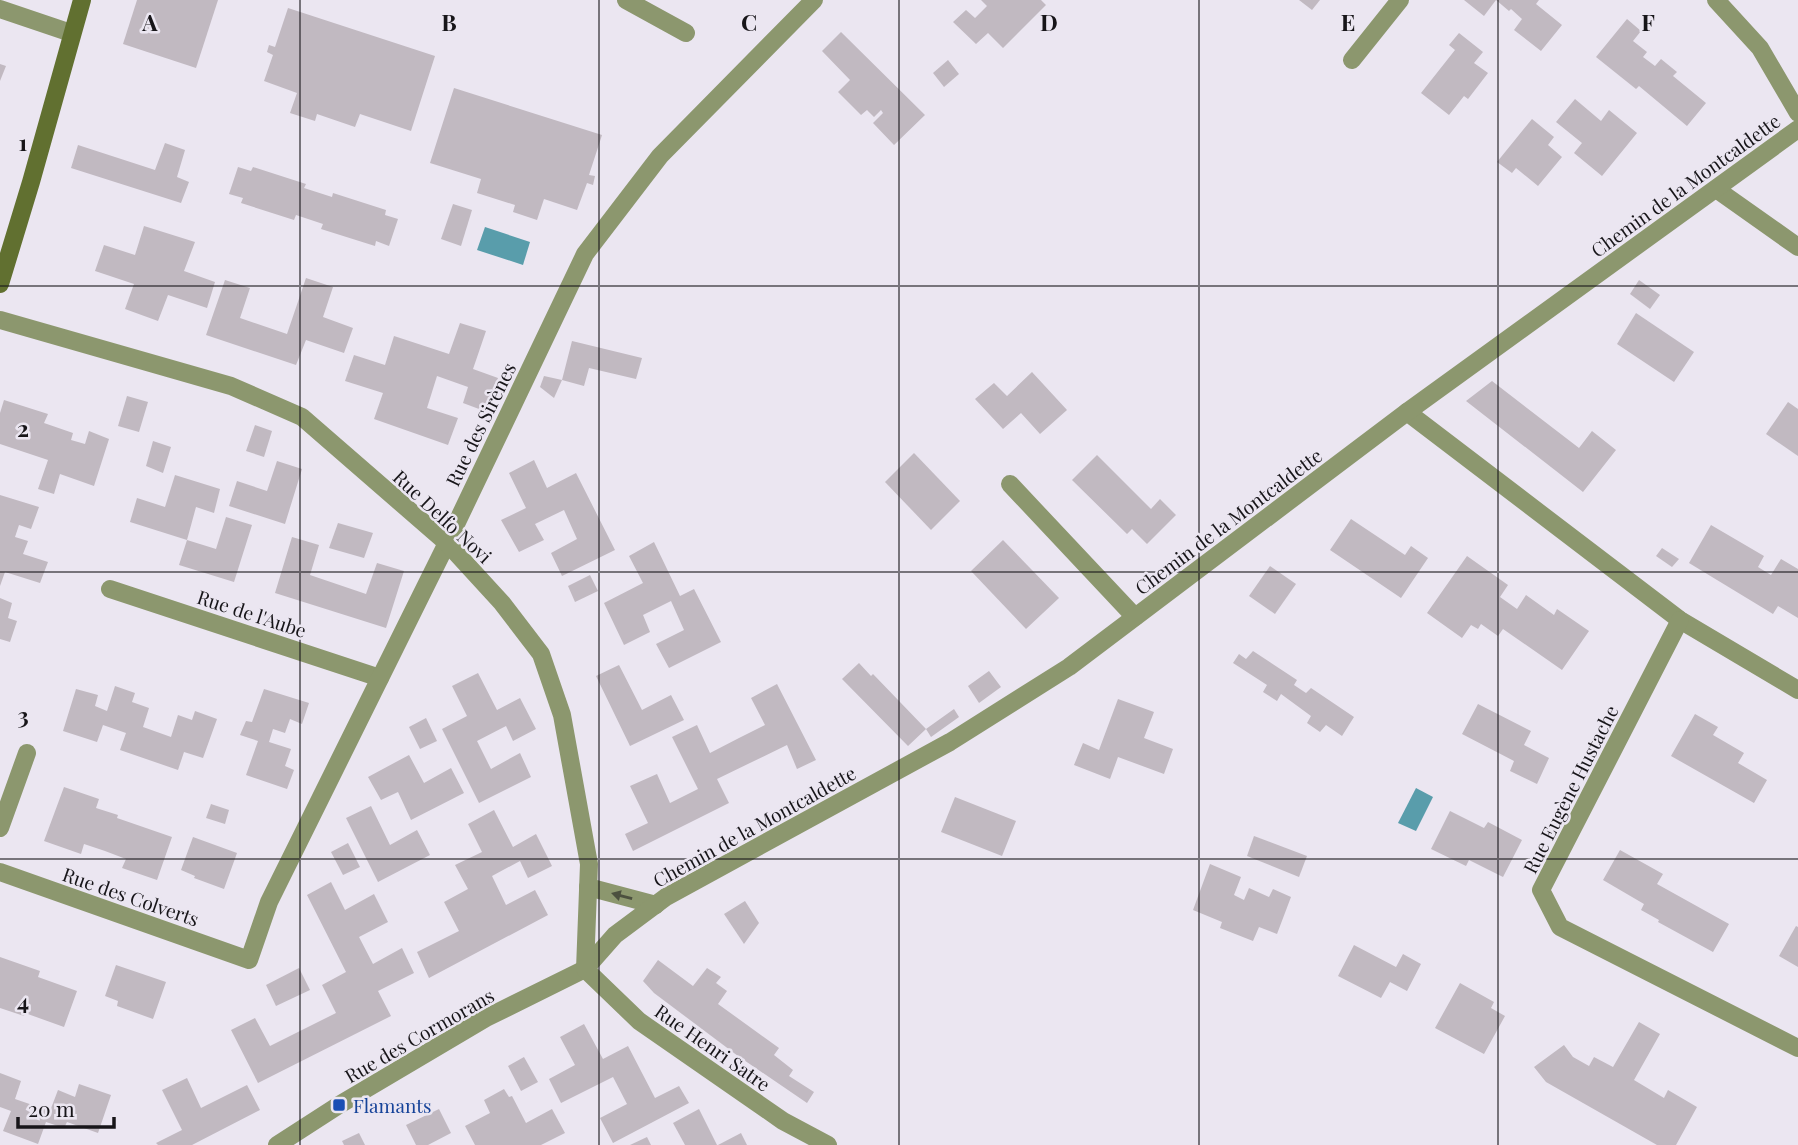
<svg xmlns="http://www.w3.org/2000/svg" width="1798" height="1145" font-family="'Playfair Display',serif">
<rect width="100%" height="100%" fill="#ebe6f1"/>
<g fill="#599dab">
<path d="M485 227 530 242 523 265 477 250Z"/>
<path d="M1416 788 1433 797 1416 831 1398 823Z"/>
</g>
<g fill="#c1b9c1">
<path d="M137 0H218L196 68 123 44Z"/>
<path d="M981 0H1041L1046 5 1003 48 988 33 976 44 953 22 966 10 975 18 987 6Z"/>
<path d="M1299 0H1320L1312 10Z"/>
<path d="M1464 0H1539L1536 4 1562 25 1541 51 1514 30 1522 19 1511 9 1509 11 1496 0 1484 16Z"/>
<path d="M288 8 435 56 411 131 360 114 355 127 317 114 315 121 290 113 297 93 264 81 273 55 267 52 269 45 275 47Z"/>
<path d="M1627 19 1641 31 1633 41 1647 52 1643 57 1655 66 1661 59 1677 72 1673 76 1706 103 1687 126 1639 86 1636 89 1596 57Z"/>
<path d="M841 32 925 115 894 145 873 123 883 113 881 110 874 117 867 110 861 115 838 92 850 80 822 51Z"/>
<path d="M1459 33 1483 52 1474 63 1488 73 1468 99 1464 96 1449 115 1421 93 1455 50 1449 45Z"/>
<path d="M948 60 959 74 944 87 933 73Z"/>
<path d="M0 64 6 66 0 81Z"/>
<path d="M454 88 602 135 589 175 595 176 593 185 587 183 577 210 544 199 537 220 513 212 515 205 477 193 481 179 430 163Z"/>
<path d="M1575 99 1601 121 1609 110 1637 133 1602 176 1574 153 1582 143 1556 122Z"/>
<path d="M1532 119 1554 137 1548 145 1562 157 1538 186 1516 168 1512 173 1497 162Z"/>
<path d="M165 143 185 150 177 177 189 182 181 203 71 168 78 145 155 170Z"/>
<path d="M238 167 251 171 253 167 306 184 304 188 332 197 333 193 386 210 385 215 398 219 389 246 376 241 375 246 321 229 323 224 296 215 294 220 241 203 243 198 229 194Z"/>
<path d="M453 204 472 210 461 246 441 239Z"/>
<path d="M144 226 195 242 184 271 215 282 207 308 168 295 158 321 125 309 134 284 95 271 104 245 135 255Z"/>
<path d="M306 278 333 287 323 317 353 328 344 353 306 340 296 365 206 335 225 280 250 288 240 318 287 334Z"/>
<path d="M1639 280 1660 295 1650 309 1630 294Z"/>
<path d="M1636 313 1694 352 1674 382 1617 344Z"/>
<path d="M460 323 486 331 473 369 498 378 487 412 463 403 468 387 437 376 427 408 458 418 448 445 374 419 383 393 345 381 354 355 385 365 394 336 449 354Z"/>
<path d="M572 341 642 358 636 379 589 368 584 386 562 380Z"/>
<path d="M1032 372 1067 410 1040 434 1021 413 1003 429 975 399 994 383 1007 396Z"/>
<path d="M544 376 562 380 554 398 540 387Z"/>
<path d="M1492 381 1579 448 1592 431 1616 450 1583 492 1466 401Z"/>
<path d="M127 396 148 402 139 432 118 426Z"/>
<path d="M4 400 48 414 44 423 73 433 71 440 85 444 89 431 109 439 94 486 60 474 54 494 38 489 48 460 0 444V413Z"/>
<path d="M1788 402 1798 409V456L1766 434Z"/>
<path d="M255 425 272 431 264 457 246 451Z"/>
<path d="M153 441 171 447 163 473 146 466Z"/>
<path d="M914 453 960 501 931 530 885 482Z"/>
<path d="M1097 455 1151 509 1160 499 1176 515 1147 544 1132 529 1127 534 1072 480Z"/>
<path d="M534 460 547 488 576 473 615 550 562 576 551 553 577 539 564 510 535 524 544 540 519 552 501 520 526 508 509 473Z"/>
<path d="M277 461 302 469 285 524 229 506 237 481 267 491Z"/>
<path d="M175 475 220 489 214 513 196 507 187 540 130 522 137 498 165 507Z"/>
<path d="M0 495 39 507 31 529 19 525 15 537 28 541 23 554 48 562 40 583 5 572 0 586Z"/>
<path d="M226 517 252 525 234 582 179 565 187 540 216 549Z"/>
<path d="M1351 519 1405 555 1411 546 1428 558 1401 598 1330 550Z"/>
<path d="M338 523 373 533 364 558 329 548Z"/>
<path d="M1711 525 1764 556 1758 567 1771 575 1781 559 1798 569V618L1778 606 1773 614 1689 563Z"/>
<path d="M292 537 319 545 310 575 366 594 377 563 404 571 386 628 275 593Z"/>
<path d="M1003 540 1059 598 1026 629 971 571Z"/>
<path d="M654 542 680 596 694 589 721 642 669 668 656 644 684 630 671 601 643 615 650 632 624 645 604 603 643 583 629 556Z"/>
<path d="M1662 548 1679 559 1672 567 1656 556Z"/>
<path d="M1467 556 1508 585 1500 597 1517 609 1526 595 1554 615 1557 609 1589 631 1562 670 1503 629 1498 636 1481 624 1478 629 1471 625 1462 638 1427 613Z"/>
<path d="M1270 566 1296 584 1275 614 1249 596Z"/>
<path d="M590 575 598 591 575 602 568 586Z"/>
<path d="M0 598 12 603 8 618 17 621 10 642 0 639Z"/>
<path d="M1253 651 1297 680 1294 685 1306 693 1311 688 1354 717 1342 736 1326 725 1320 732 1307 723 1311 716 1281 694 1277 701 1263 692 1267 685 1233 663 1239 654 1246 659Z"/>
<path d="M859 663 871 676 873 674 926 729 908 746 842 679Z"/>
<path d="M619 665 642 710 671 695 684 720 630 746 596 676Z"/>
<path d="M989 671 1001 687 979 703 968 686Z"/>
<path d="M478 673 497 710 520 698 536 729 513 741 506 726 477 741 491 769 520 753 531 777 479 803 442 729 467 716 452 686Z"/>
<path d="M777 684 816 760 797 769 787 745 717 779 729 803 633 851 625 834 648 823 630 786 657 774 670 803 698 789 672 737 697 725 710 753 739 738 765 725 751 698Z"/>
<path d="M115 686 135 693 132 702 149 708 143 727 171 737 178 715 192 720 195 711 217 719 203 758 184 752 178 770 120 750 126 733 103 725 97 742 63 731 76 689 98 695 95 706 107 711Z"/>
<path d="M264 689 309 703 302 724 290 719 285 733 273 729 269 742 291 749 285 766 294 770 287 789 246 775 258 741 240 735 246 721 252 722Z"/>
<path d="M1118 699 1154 712 1144 738 1173 749 1164 774 1118 757 1110 779 1074 765 1083 743 1099 750Z"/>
<path d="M1478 704 1531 731 1524 745 1549 758 1537 784 1510 771 1514 761 1462 734Z"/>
<path d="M954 709 959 717 931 737 926 729Z"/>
<path d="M1695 714 1718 727 1713 735 1744 753 1738 763 1767 780 1754 803 1671 756Z"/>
<path d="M426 718 437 741 420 749 409 727Z"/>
<path d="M409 755 424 783 451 768 464 793 411 820 398 792 381 800 368 777Z"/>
<path d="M64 787 99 799 96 808 118 815 117 818 172 837 157 880 122 868 126 859 105 851 84 844 81 854 44 841Z"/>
<path d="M955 797 1016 821 1002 856 941 832Z"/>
<path d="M211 804 229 810 225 824 206 818Z"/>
<path d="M371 806 390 845 417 830 430 855 378 882 346 818Z"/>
<path d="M494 810 513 847 536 834 552 866 528 878 520 861 492 876 506 905 535 890 548 915 429 978 417 952 459 931 444 902 468 889 455 865 482 852 468 824Z"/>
<path d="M1450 811 1484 828 1488 822 1522 840 1503 877 1469 860 1466 866 1431 849Z"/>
<path d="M1254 836 1307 856 1299 877 1247 856Z"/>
<path d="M193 837 237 853 224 889 194 878 195 876 181 870Z"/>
<path d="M348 843 360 867 343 875 331 852Z"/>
<path d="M1620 850 1663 874 1657 884 1729 924 1713 952 1658 922 1659 920 1641 910 1644 904 1603 880Z"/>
<path d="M1210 864 1241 877 1234 895 1244 900 1249 888 1269 897 1273 889 1291 897 1277 934 1259 927 1253 941 1220 928 1222 922 1193 910Z"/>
<path d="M331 882 345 910 374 894 388 922 359 937 373 964 402 948 414 973 378 991 391 1016 258 1083 231 1030 255 1018 270 1046 336 1013 322 985 346 972 307 895Z"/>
<path d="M745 901 759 923 744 944 724 914Z"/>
<path d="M1796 926 1798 927V967L1779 956Z"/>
<path d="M1354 945 1396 967 1403 954 1421 964 1407 991 1390 982 1381 998 1338 976Z"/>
<path d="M0 957 40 971 38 977 77 991 64 1027 25 1013 24 1016 0 1008Z"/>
<path d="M658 960 693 986 707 968 721 977 716 983 727 991 718 1004 779 1048 774 1055 793 1070 789 1076 814 1092 807 1103 738 1056 654 993 643 981Z"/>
<path d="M116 965 166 982 153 1019 117 1006 118 1001 105 996Z"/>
<path d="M299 968 310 990 276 1006 266 985Z"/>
<path d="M1460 983 1494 1002 1491 1008 1505 1016 1484 1054 1435 1028Z"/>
<path d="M1639 1022 1660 1034 1634 1080 1664 1098 1668 1090 1697 1107 1676 1145H1657L1546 1082 1534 1067 1564 1045 1573 1057 1589 1066 1594 1057 1613 1067Z"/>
<path d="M584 1024 603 1059 628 1046 655 1098 679 1086 689 1103 613 1143 600 1118 627 1104 613 1077 561 1103 549 1079 575 1065 560 1037Z"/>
<path d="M524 1057 538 1082 521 1091 508 1066Z"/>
<path d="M0 1073 21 1081 15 1099 50 1111 58 1090 75 1097 79 1084 111 1095 98 1133 67 1122 64 1128 46 1122 38 1144 3 1131 11 1111 0 1107Z"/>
<path d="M187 1078 201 1108 247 1085 260 1110 192 1145H158L156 1143 182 1130 162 1090Z"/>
<path d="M504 1089 509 1097 512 1096 526 1123 552 1109 565 1133 541 1145H475L465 1126 490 1113 484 1100Z"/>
<path d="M439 1109 451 1133 428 1145H416L406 1125Z"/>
<path d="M699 1109 717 1145H685L673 1123Z"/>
<path d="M359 1133 365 1145H344L342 1141Z"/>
<path d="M741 1133 747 1145H718Z"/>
<path d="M647 1137 651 1145H630Z"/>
</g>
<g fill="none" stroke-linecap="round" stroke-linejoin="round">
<g stroke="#8c976e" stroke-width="18">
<path d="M626 0 686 33"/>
<path d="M1716 189 1798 247"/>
</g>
<g stroke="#8c976e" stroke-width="18">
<path d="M1716 0 1760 48 1798 113"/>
<path d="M0 9 71 33"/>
<path d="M1352 60 1400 0"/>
<path d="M1407 412 1680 620 1798 690"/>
<path d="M1010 484 1135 617"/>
<path d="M110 589 380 678"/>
<path d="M1680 620 1541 890 1560 927 1798 1048"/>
<path d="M0 828 27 753"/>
<path d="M0 872 249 960 269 902 447 543 585 254 660 156 814 0"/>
<path d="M588 887 656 905"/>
<path d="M277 1145 339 1105 486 1018 585 969 615 935 666 897 950 742 1069 667 1407 412 1798 129"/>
</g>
<path stroke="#8c976e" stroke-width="18" d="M0 320 231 386 302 417 447 543 502 603 541 654 562 715 589 864 585 969 639 1021 783 1121 828 1145"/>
<path stroke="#617030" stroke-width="18" d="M0 284 31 182 82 0"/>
</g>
<defs><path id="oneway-solid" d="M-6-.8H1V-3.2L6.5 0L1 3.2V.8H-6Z" transform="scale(1.75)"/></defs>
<use fill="#4c503f" href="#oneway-solid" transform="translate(622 896) rotate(-165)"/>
<path fill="none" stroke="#171519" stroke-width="2" stroke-opacity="0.55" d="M300 0V1145M599 0V1145M899 0V1145M1199 0V1145M1498 0V1145M0 286H1798M0 572H1798M0 859H1798"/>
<rect fill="#1a4fb4" stroke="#ebe6f1" stroke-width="2.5" x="332" y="1098" width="14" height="14" rx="3.5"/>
<g text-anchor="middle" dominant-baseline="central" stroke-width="5" stroke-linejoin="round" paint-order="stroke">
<g font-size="19" fill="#171519" stroke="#ebe6f1">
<text transform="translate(1685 185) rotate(-36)">Chemin de la Montcaldette</text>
<text transform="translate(480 424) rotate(-64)">Rue des Sirènes</text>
<text transform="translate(443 516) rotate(43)">Rue Delfo Novi</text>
<text transform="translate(1228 521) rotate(-37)">Chemin de la Montcaldette</text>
<text transform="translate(252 613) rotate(18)">Rue de l'Aube</text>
<text transform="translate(1570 789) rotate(-63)">Rue Eugène Hustache</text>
<text transform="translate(754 826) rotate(-29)">Chemin de la Montcaldette</text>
<text transform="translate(131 896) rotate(19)">Rue des Colverts</text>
<text transform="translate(419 1035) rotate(-30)">Rue des Cormorans</text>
<text transform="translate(713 1047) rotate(35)">Rue Henri Satre</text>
</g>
<g font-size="19" fill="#164399" stroke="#ebe6f1" text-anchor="start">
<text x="353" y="1105">Flamants</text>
</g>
</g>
<g font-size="23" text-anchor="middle" font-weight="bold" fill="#171519" stroke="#ebe6f1" stroke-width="5" stroke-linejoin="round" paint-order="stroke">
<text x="150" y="31">A</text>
<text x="449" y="31">B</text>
<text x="749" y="31">C</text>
<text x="1049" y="31">D</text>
<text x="1348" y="31">E</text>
<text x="1648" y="31">F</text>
<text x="23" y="151">1</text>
<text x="23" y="437">2</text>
<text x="23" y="724">3</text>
<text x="23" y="1010">4</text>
</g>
<path d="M18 1117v10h96v-10" fill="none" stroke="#171519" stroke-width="3.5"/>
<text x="28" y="1117" font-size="21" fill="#171519" stroke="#ebe6f1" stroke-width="5" paint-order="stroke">20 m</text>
</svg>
